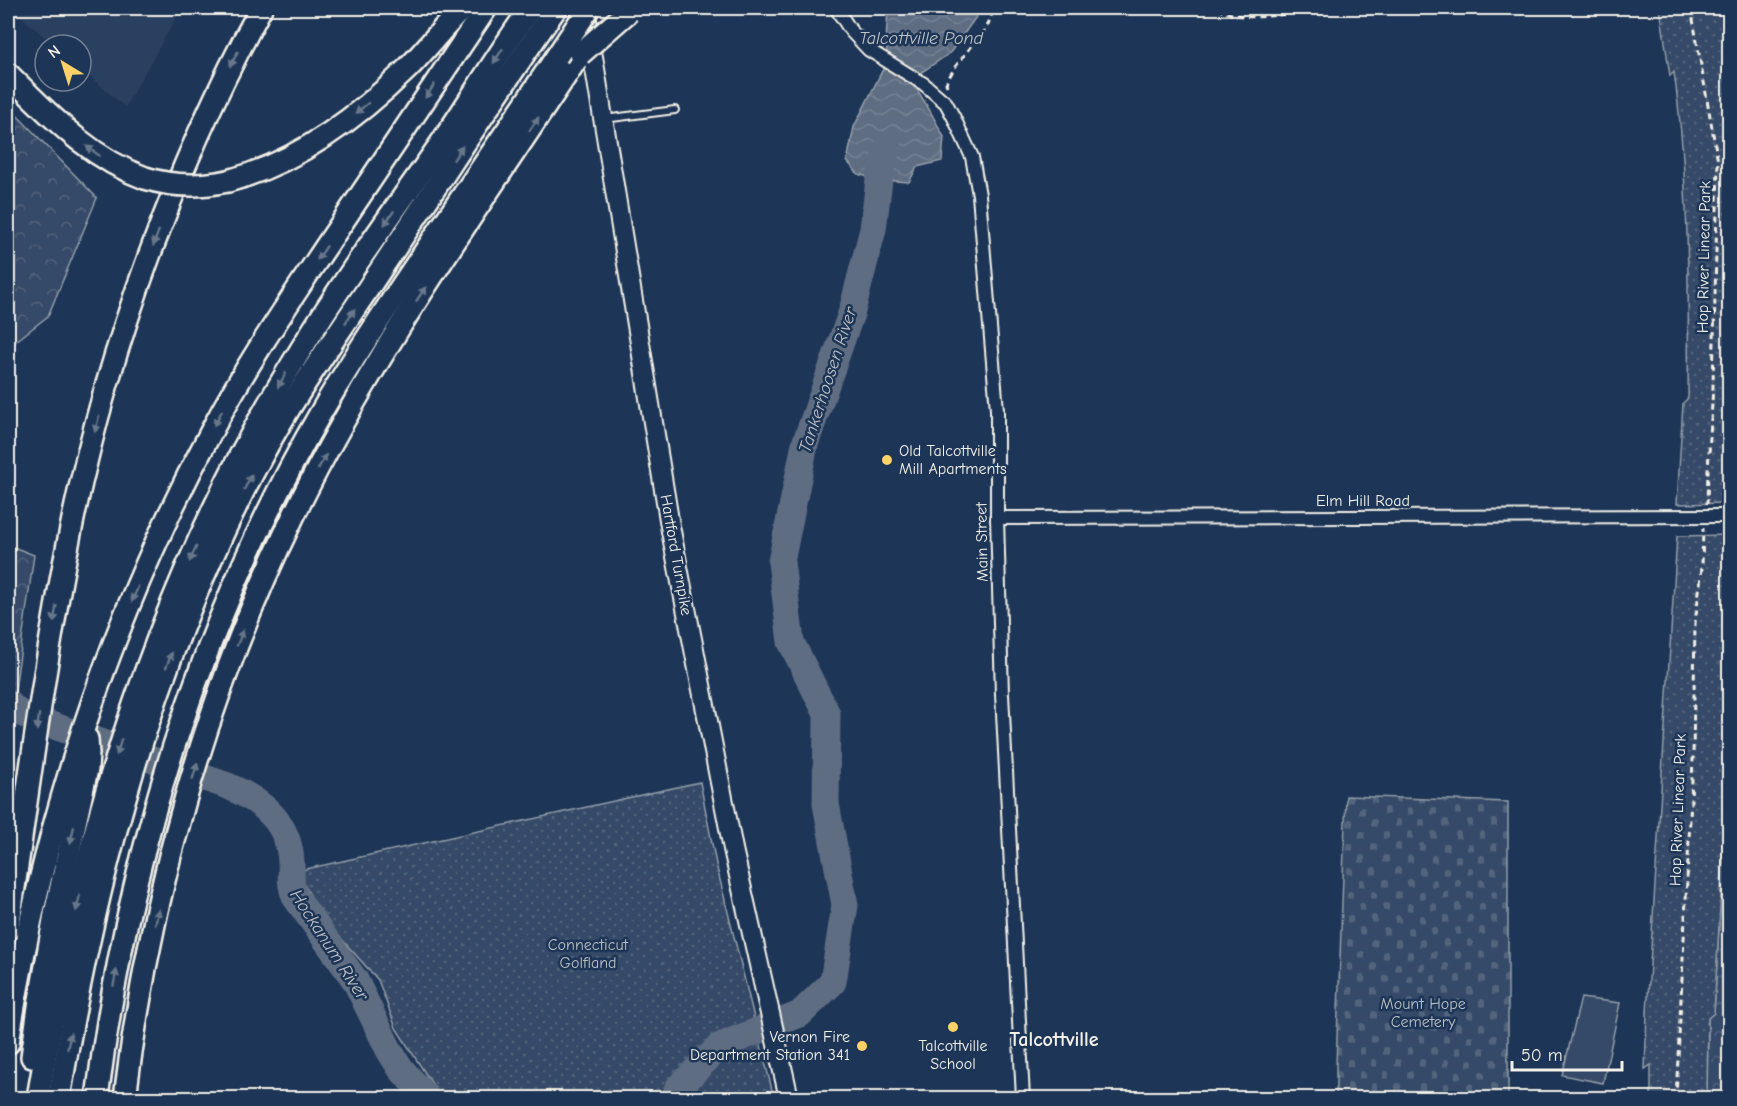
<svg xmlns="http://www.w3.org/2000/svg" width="1737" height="1106" font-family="'Comic Neue',sans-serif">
<defs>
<pattern id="forest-crowns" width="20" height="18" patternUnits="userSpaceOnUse" patternTransform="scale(1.5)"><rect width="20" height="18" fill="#354a67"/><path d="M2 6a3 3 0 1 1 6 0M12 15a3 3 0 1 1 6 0" fill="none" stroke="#53657d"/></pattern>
<pattern id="cemetery-stones" width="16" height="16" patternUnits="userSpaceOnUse" patternTransform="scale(1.5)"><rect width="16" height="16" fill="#354a67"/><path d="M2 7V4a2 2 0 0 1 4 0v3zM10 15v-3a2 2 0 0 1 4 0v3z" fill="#53657d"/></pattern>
<pattern id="park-dots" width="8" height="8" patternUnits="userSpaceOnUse" patternTransform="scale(1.5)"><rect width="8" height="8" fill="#354a67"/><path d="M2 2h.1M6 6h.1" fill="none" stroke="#53657d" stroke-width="1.8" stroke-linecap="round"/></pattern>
<pattern id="water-waves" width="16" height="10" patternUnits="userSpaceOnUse" patternTransform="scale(1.5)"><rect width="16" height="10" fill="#5e6d82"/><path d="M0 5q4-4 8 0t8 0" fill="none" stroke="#768294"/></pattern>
</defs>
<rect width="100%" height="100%" fill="#1d3557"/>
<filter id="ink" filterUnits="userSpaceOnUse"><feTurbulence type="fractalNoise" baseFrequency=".0167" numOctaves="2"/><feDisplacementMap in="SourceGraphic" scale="12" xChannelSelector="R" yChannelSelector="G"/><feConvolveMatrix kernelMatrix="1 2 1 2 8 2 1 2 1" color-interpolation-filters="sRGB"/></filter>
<g filter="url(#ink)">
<path fill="#2a4060" d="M11 8H182L125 107 81 69V45H54Z"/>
<g fill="url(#forest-crowns)" stroke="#949ea8" stroke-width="1.5">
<path d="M8 106 97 198 48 316 15 342 8 358Z"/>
<path d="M8 545 34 555 8 740Z"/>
<path d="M1729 752V1098H1707L1708 1018 1714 1013Z"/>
</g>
<path fill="url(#cemetery-stones)" stroke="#949ea8" stroke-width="1.5" d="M1346 796 1508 802V1098H1336V1065Z"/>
<g fill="url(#park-dots)" stroke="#949ea8" stroke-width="1.5">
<path d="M1660 8H1729V19L1726 23 1730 44 1729 503 1677 504 1683 403 1688 398C1689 289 1689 180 1674 72L1670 76Z"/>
<path d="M1729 535V752L1714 1013 1708 1018 1707 1098H1651V1065L1645 1069 1647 1012 1677 536Z"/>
<path d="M700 782 716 864 774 1098H444L436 1090 396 1028 378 980 322 917 297 871Z"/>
</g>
<path fill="#354a67" stroke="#949ea8" stroke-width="1.5" d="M1581 998 1620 1003 1603 1083 1562 1075Z"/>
<path fill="url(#water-waves)" stroke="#9aa2ab" stroke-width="1.5" d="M888 8H981L979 13 950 53 922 72 916 88 929 109 944 137 942 161 917 167 909 182 879 180 858 174 847 161 854 127 883 69 887 52 886 41Z"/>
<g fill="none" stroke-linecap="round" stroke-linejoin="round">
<g stroke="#5e6d82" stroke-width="27">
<path d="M8 703 18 712 34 719 228 786C262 801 289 822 291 862 292 875 289 885 296 898L355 980 389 1050 401 1069 427 1098"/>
<path d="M674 1098 678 1088 720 1046 800 1014 833 982 845 905 826 804 827 714 791 642 781 562 805 444 852 311 873 229 879 180 888 144"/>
</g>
<defs>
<path id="lane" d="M604 119 675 110"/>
<g id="street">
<path d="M836 8 851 31 869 50 924 84 946 103 954 118 972 157 979 195 997 410V518L1002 694 1023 1098"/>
<path d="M997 518 1730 516"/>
</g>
<path id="primary" d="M585 8 670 526 733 849 789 1098"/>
<g id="highway">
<path d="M8 74C49 114 89 158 145 178"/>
<path d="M228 181C296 163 357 118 407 69 426 50 443 27 463 8"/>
<path d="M8 929C28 792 45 654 73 519 110 344 176 164 261 8"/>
<path d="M8 1043C40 832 110 618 212 430 245 367 285 308 325 248 378 168 432 88 486 8"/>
<path d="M32 1057 40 1000 55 914 87 769 88 754 87 739"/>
<path d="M38 1098C72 894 125 692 215 506 240 453 269 401 300 351 342 282 390 216 437 149 469 103 498 53 531 8"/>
<path d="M59 1098C95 878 153 659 259 461 295 393 341 330 383 266 441 180 497 92 556 8"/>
<path d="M97 1098C127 858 199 624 320 414 354 355 393 299 430 244 473 181 515 119 557 56"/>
<path d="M125 1098C149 898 205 698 293 517 373 353 480 205 580 54"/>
</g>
</defs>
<use href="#lane" stroke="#f4f1e8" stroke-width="10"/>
<use href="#street" stroke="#f4f1e8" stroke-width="16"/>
<use href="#primary" stroke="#f4f1e8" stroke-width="22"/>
<use href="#highway" stroke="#f4f1e8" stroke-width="26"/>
<g stroke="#f4f1e8" stroke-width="3" stroke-dasharray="6 4.5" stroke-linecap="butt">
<path d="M1217 8C1245 24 1280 14 1312 10L1319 8"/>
<path d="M1691 8 1718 162 1713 386 1708 471 1707 504"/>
<path d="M947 86 946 83 955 67 987 27 994 8"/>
<path d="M1676 1098 1693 760 1695 623 1702 568 1703 528"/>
</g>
<use href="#lane" stroke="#1d3557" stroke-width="6"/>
<use href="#street" stroke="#1d3557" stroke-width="12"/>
<use href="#primary" stroke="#1d3557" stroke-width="18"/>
<use href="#highway" stroke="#1d3557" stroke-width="21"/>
<defs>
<g id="highway-bridge">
<path d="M580 54 629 11"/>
<path d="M557 56 589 8"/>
<path d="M145 178C173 187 199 187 228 181"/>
</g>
</defs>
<use href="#highway-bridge" stroke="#f4f1e8" stroke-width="26" stroke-linecap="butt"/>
<use href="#highway-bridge" stroke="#1d3557" stroke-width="21"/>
</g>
<defs><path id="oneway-solid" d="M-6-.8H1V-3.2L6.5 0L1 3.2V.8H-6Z" transform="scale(1.5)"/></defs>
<g fill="#68778a">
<use href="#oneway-solid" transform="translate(498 56) rotate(123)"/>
<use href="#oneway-solid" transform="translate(234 59) rotate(117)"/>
<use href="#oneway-solid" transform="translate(430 91) rotate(124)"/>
<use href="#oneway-solid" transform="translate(362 108) rotate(141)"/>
<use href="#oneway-solid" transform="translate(534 124) rotate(-56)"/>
<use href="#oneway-solid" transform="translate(93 151) rotate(-144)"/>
<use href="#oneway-solid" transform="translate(458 153) rotate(-56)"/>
<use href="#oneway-solid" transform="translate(389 218) rotate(125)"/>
<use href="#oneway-solid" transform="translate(156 238) rotate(110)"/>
<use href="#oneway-solid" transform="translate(322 253) rotate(124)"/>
<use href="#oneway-solid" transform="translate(421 294) rotate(-56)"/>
<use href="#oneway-solid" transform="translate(350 316) rotate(-56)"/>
<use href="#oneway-solid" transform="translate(282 380) rotate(120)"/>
<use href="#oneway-solid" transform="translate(218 418) rotate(119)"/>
<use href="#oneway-solid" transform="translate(97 424) rotate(105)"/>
<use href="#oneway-solid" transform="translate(322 462) rotate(-61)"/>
<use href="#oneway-solid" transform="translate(248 482) rotate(-63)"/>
<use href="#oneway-solid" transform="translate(193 554) rotate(114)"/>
<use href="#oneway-solid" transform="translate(135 594) rotate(113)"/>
<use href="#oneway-solid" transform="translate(55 614) rotate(100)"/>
<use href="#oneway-solid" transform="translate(240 638) rotate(-68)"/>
<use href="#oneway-solid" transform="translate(169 660) rotate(-69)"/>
<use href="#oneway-solid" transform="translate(38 722) rotate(98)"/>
<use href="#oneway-solid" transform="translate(119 747) rotate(107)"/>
<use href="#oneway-solid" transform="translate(195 771) rotate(-73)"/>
<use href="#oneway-solid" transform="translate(72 835) rotate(103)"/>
<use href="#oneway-solid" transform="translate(78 903) rotate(103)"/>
<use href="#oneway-solid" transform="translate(157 917) rotate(-77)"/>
<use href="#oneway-solid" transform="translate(115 978) rotate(-79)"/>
<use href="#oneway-solid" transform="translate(69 1041) rotate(-79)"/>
</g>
</g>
<g fill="#ffd166" stroke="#1d3557" stroke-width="2">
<circle cx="887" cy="460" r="6"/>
<circle cx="953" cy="1027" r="6"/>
<circle cx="862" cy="1046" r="6"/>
</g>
<g text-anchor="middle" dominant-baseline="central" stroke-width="5" stroke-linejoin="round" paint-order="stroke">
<g font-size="16" fill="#f4f1e8" stroke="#1d3557">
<text transform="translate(1704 257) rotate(-89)">Hop River Linear Park</text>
<text x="1363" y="501">Elm Hill Road</text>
<text transform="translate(982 542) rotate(-91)">Main Street</text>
<text transform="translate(676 555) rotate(80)">Hartford Turnpike</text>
<text transform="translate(1678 810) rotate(-88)">Hop River Linear Park</text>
</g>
<g font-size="16" fill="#f4f1e8" stroke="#1d3557" text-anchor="start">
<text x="899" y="451">Old Talcottville<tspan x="899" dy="18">Mill Apartments</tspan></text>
<text x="850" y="1037" text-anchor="end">Vernon Fire<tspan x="850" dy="18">Department Station 341</tspan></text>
<text x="953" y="1046" text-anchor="middle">Talcottville<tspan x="953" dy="18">School</tspan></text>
</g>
<g font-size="16" fill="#bbbfc1" stroke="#1d3557">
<text x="588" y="945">Connecticut<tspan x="588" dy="18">Golfland</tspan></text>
<text x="1423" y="1004">Mount Hope<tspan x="1423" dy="18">Cemetery</tspan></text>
</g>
<g font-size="18" font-style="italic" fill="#c0c3c4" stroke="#1d3557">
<text x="921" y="38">Talcottville Pond</text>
<text transform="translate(828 380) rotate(-72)">Tankerhoosen River</text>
<text transform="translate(329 945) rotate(57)">Hockanum River</text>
</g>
<g font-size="20" font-weight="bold" fill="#f4f1e8" stroke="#1d3557">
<text x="1054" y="1039">Talcottville</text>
</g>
</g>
<rect width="1737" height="1106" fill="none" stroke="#1d3557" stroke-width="30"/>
<rect x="15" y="15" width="1707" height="1076" fill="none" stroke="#f4f1e8" stroke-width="2" filter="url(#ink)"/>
<g transform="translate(63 63) rotate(322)"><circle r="28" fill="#1d3557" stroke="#738091" stroke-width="1.5"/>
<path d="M0-4.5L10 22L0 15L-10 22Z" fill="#ffd166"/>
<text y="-9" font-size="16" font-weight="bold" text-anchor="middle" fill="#f4f1e8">N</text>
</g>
<path d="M1512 1061v9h110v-9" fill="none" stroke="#f4f1e8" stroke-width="3"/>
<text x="1521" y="1061" font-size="18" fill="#f4f1e8" stroke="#1d3557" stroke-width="4.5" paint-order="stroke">50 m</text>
</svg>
